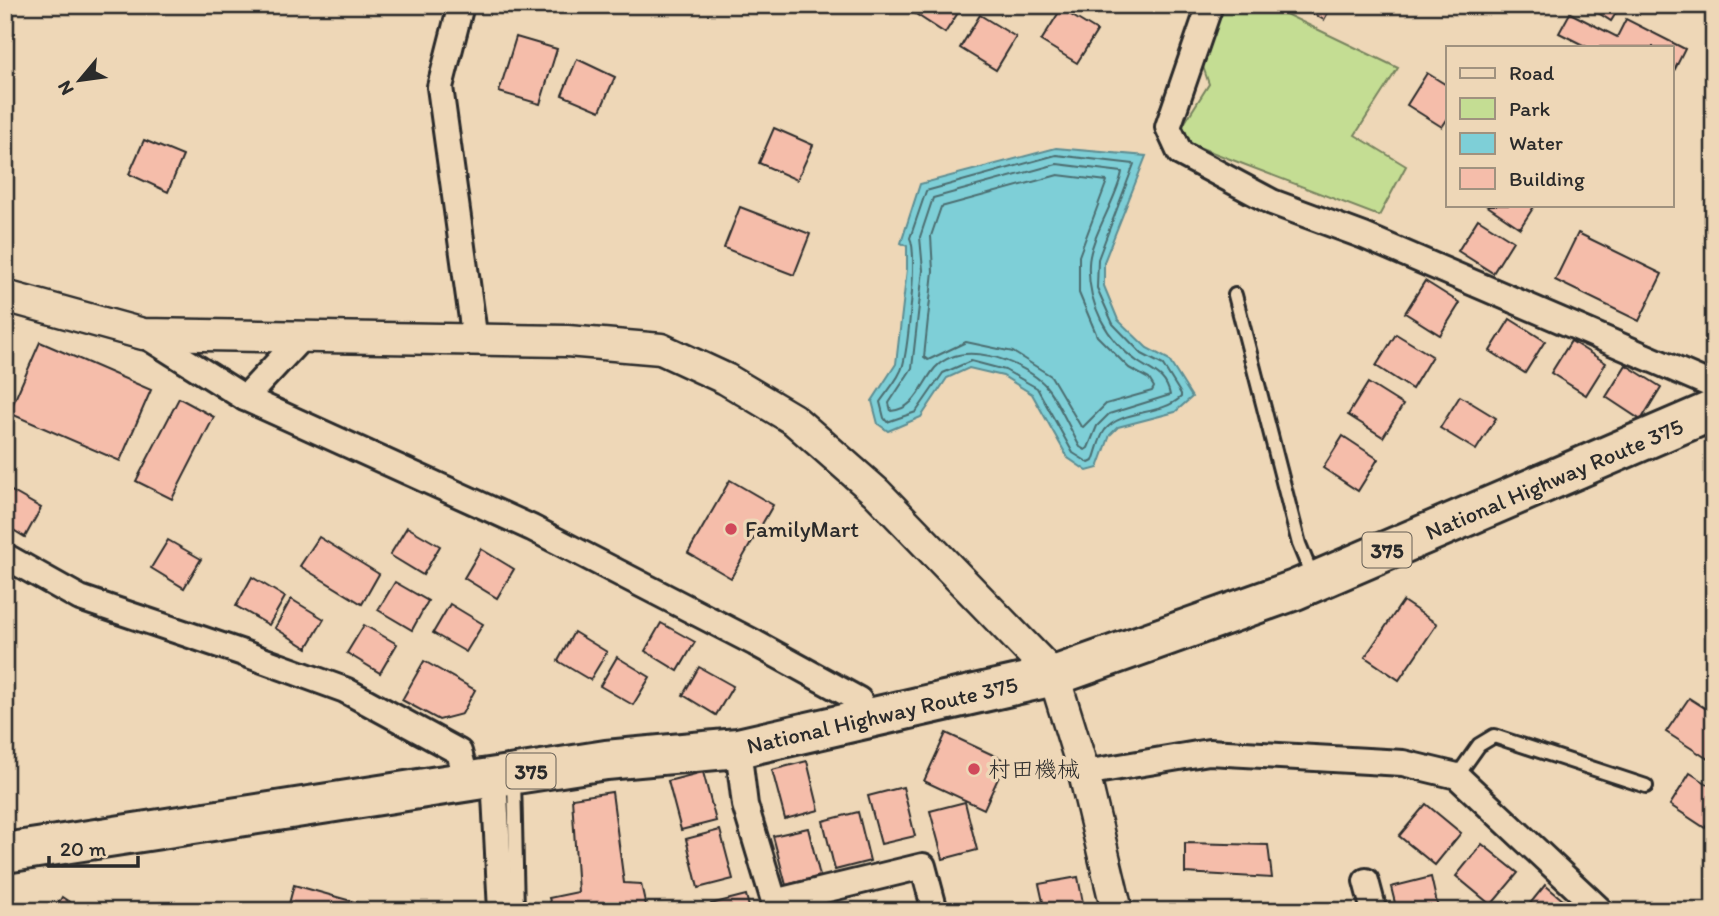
<svg xmlns="http://www.w3.org/2000/svg" width="1719" height="916" font-family="Itim,'Klee One',sans-serif">
<rect width="100%" height="100%" fill="#eed7b7"/>
<filter id="ink" filterUnits="userSpaceOnUse"><feTurbulence type="fractalNoise" baseFrequency=".0143" numOctaves="2"/><feDisplacementMap in="SourceGraphic" scale="14" xChannelSelector="R" yChannelSelector="G"/><feConvolveMatrix kernelMatrix="1 2 1 2 8 2 1 2 1" color-interpolation-filters="sRGB"/></filter>
<g filter="url(#ink)">
<path fill="#c4dd93" stroke="#78845f" stroke-width="2" d="M1205 5H1267L1398 68 1355 135 1406 166 1379 216 1175 138 1209 84 1191 32Z"/>
<path fill="#7ecfd7" stroke="#5d8d92" stroke-width="2" d="M1056 148 1146 156 1104 262V286L1118 320 1147 348 1168 359 1192 397 1175 412 1118 427 1110 435 1098 468 1087 471 1068 458 1032 394 1003 376 969 368 947 378 921 417 888 431 878 424 872 401 896 364 907 269V246L901 243 920 184Z"/>
<g fill="none" stroke-linecap="round" stroke-linejoin="round">
<g stroke="#4c6d70" stroke-width="2">
<path d="M1056 155 1134 164 1098 259 1097 288 1113 324 1142 354 1163 365 1181 394V397C1161 416 1122 409 1105 430 1099 438 1097 451 1093 461L1089 463 1073 453 1037 388 1005 370 971 361 943 373 916 412 887 422 884 418 880 402C887 391 900 378 903 365 908 346 918 253 910 238L926 191Z"/>
<path d="M1057 164 1122 172C1117 199 1090 238 1089 264 1087 302 1106 340 1138 362 1153 372 1166 375 1170 395L1109 414 1097 426 1088 448 1085 450 1080 447C1071 431 1054 392 1042 382 1017 360 962 339 935 368 921 385 916 409 891 411L889 403 912 368 923 270 920 237 933 198Z"/>
<path d="M1058 175 1107 181 1079 256V293L1097 336 1129 368 1149 379 1154 387 1152 391 1106 404 1083 427 1080 425 1051 376 1013 352 966 342 928 360 924 357 933 271 931 236 941 207Z"/>
</g>
</g>
<g fill="#f5bdaa" stroke="#2b2b2b" stroke-width="2">
<path d="M914 5H963L945 33 911 11Z"/>
<path d="M1297 5H1332L1324 20Z"/>
<path d="M1586 5H1621L1611 21Z"/>
<path d="M1061 9 1097 31 1077 63 1041 41Z"/>
<path d="M1570 13 1617 37 1626 19 1685 49 1672 75V47H1587L1559 33Z"/>
<path d="M980 15 1016 37 996 70 960 48Z"/>
<path d="M516 37 557 49 540 104 499 92Z"/>
<path d="M577 59 615 77 600 111 562 95Z"/>
<path d="M1427 73 1448 86V118L1442 127 1407 105Z"/>
<path d="M774 128 813 145 797 180 759 163Z"/>
<path d="M144 140 183 156 168 192 129 174Z"/>
<path d="M1486 205H1535L1520 228Z"/>
<path d="M740 207 810 234 794 275 724 248Z"/>
<path d="M1478 219 1513 241 1493 273 1458 251Z"/>
<path d="M1578 233 1662 274 1639 321 1555 280Z"/>
<path d="M1425 281 1460 303 1440 335 1405 313Z"/>
<path d="M1510 319 1545 341 1525 373 1490 351Z"/>
<path d="M1396 334 1432 356 1412 389 1376 366Z"/>
<path d="M1571 341 1606 363 1586 395 1551 373Z"/>
<path d="M40 342 151 390 120 461 9 413Z"/>
<path d="M1626 365 1661 387 1641 420 1606 397Z"/>
<path d="M1368 383 1403 405 1383 437 1348 415Z"/>
<path d="M1460 396 1496 418 1476 450 1440 428Z"/>
<path d="M179 398 214 417 172 499 136 481Z"/>
<path d="M1343 436 1378 459 1358 491 1323 468Z"/>
<path d="M730 480 773 505 731 578 688 553Z"/>
<path d="M8 489 41 508 25 537 5 525V494Z"/>
<path d="M407 527 440 546 423 575 390 555Z"/>
<path d="M319 537 379 574 362 604 300 566Z"/>
<path d="M168 540 201 559 184 588 151 568Z"/>
<path d="M481 549 514 569 497 598 464 578Z"/>
<path d="M252 577 285 597 269 625 236 606Z"/>
<path d="M395 582 428 601 412 630 378 610Z"/>
<path d="M291 599 324 619 307 648 275 628Z"/>
<path d="M1403 601 1437 624 1399 680 1365 657Z"/>
<path d="M450 604 483 624 466 652 433 633Z"/>
<path d="M661 623 695 642 678 671 645 651Z"/>
<path d="M364 625 397 644 380 673 347 653Z"/>
<path d="M574 632 607 652 590 680 558 661Z"/>
<path d="M617 657 650 677 633 705 600 686Z"/>
<path d="M424 661 475 690 462 714 439 720 402 700Z"/>
<path d="M699 667 733 686 716 715 683 695Z"/>
<path d="M1689 698 1714 714V763L1666 732Z"/>
<path d="M946 733 1006 761 984 809 924 781Z"/>
<path d="M807 761 819 810 785 819 772 770Z"/>
<path d="M703 772 716 821 681 830 668 781Z"/>
<path d="M1690 773 1714 788V814L1705 828 1670 805Z"/>
<path d="M903 787 915 836 881 844 868 796Z"/>
<path d="M612 792 624 883 641 884 647 911H553L549 898 578 892 572 798Z"/>
<path d="M965 802 977 850 943 859 930 811Z"/>
<path d="M1426 804 1461 833 1435 865 1399 836Z"/>
<path d="M858 812 870 861 835 870 823 821Z"/>
<path d="M808 828 820 876 786 885 773 836Z"/>
<path d="M720 830 733 879 698 888 686 839Z"/>
<path d="M1185 843 1268 845 1272 878 1185 873Z"/>
<path d="M1482 844 1518 873 1491 905 1456 876Z"/>
<path d="M1078 877 1084 908 1045 911 1039 884Z"/>
<path d="M1431 877 1438 908 1429 911H1397L1391 887Z"/>
<path d="M294 885 387 911H287Z"/>
<path d="M1545 885 1576 911H1524Z"/>
<path d="M746 895 750 911H713L711 904Z"/>
<path d="M62 897 83 911H54Z"/>
</g>
<g fill="none" stroke-linecap="round" stroke-linejoin="round">
<defs>
<g id="service">
<path d="M1235 295 1299 544 1313 578"/>
<path d="M1457 776 1479 745 1494 736 1646 786"/>
<path d="M514 778 517 911"/>
</g>
<g id="minor">
<path d="M461 5 440 87 475 341"/>
<path d="M1210 5 1168 127 1180 153 1272 202 1364 236 1714 386"/>
<path d="M143 334 245 398 532 528 755 643 859 700 870 719"/>
<path d="M245 398 302 337"/>
<path d="M5 556 80 598 243 653 345 690 459 752 467 781"/>
<path d="M738 748 745 805 777 911"/>
<path d="M1084 773 1209 752 1403 763 1457 776 1601 911"/>
<path d="M494 776 501 911"/>
<path d="M1366 881 1374 911"/>
<path d="M774 902 923 866 935 911"/>
</g>
<path id="tertiary" d="M5 296 143 334 567 341 661 349 726 379 793 419 876 492 1054 676 1084 773 1117 911"/>
<path id="trunk" d="M5 853 606 760 738 748 1054 676 1295 590 1714 410"/>
</defs>
<use href="#service" stroke="#2b2b2b" stroke-width="18"/>
<use href="#minor" stroke="#2b2b2b" stroke-width="30"/>
<use href="#tertiary" stroke="#2b2b2b" stroke-width="35"/>
<use href="#trunk" stroke="#2b2b2b" stroke-width="44"/>
<use href="#service" stroke="#eed7b7" stroke-width="12"/>
<use href="#minor" stroke="#eed7b7" stroke-width="24"/>
<use href="#tertiary" stroke="#eed7b7" stroke-width="30"/>
<use href="#trunk" stroke="#eed7b7" stroke-width="38"/>
</g>
</g>
<g fill="#d1495b" stroke="#eed7b7" stroke-width="2.5">
<circle cx="731" cy="529" r="7"/>
<circle cx="974" cy="769" r="7"/>
</g>
<g text-anchor="middle" dominant-baseline="central" stroke-width="7" stroke-linejoin="round" paint-order="stroke">
<g fill="#eed7b7" stroke="#665f55" stroke-width="2">
<rect x="1362.5" y="532.5" width="49" height="35" rx="5"/>
<rect x="506.5" y="753.5" width="49" height="35" rx="5"/>
</g>
<g font-size="21" font-weight="bold" fill="#2b2b2b">
<text x="1387" y="550">375</text>
<text x="531" y="771">375</text>
</g>
<g font-size="23" fill="#2b2b2b" stroke="#eed7b7">
<text transform="translate(1554 479) rotate(-23)">National Highway Route 375</text>
<text transform="translate(882 715) rotate(-13)">National Highway Route 375</text>
</g>
<g font-size="23" fill="#2b2b2b" stroke="#eed7b7" text-anchor="start">
<text x="745" y="529">FamilyMart</text>
<text x="988" y="769">村田機械</text>
</g>
</g>
<rect width="1719" height="916" fill="none" stroke="#eed7b7" stroke-width="28"/>
<rect x="14" y="14" width="1691" height="888" fill="none" stroke="#2b2b2b" stroke-width="2.5" filter="url(#ink)"/>
<rect x="1446" y="46" width="228" height="161" fill="#eed7b7" stroke="#a0927f" stroke-width="2"/>
<rect x="1460" y="68" width="35" height="10" fill="#eed7b7" stroke="#a0927f" stroke-width="2"/>
<text x="1509" y="80" font-size="21" fill="#2b2b2b">Road</text>
<rect x="1460" y="98" width="35" height="21" fill="#c4dd93" stroke="#a0927f" stroke-width="2"/>
<text x="1509" y="116" font-size="21" fill="#2b2b2b">Park</text>
<rect x="1460" y="133" width="35" height="21" fill="#7ecfd7" stroke="#a0927f" stroke-width="2"/>
<text x="1509" y="150" font-size="21" fill="#2b2b2b">Water</text>
<rect x="1460" y="168" width="35" height="21" fill="#f5bdaa" stroke="#a0927f" stroke-width="2"/>
<text x="1509" y="186" font-size="21" fill="#2b2b2b">Building</text>
<g transform="translate(80 80) rotate(241)" stroke="#eed7b7" stroke-width="5" paint-order="stroke">
<path d="M0-5L12 26L0 18L-12 26Z" fill="#2b2b2b"/>
<text y="-10" font-size="19" font-weight="bold" text-anchor="middle" fill="#2b2b2b">N</text>
</g>
<path d="M49 856v10h89v-10" fill="none" stroke="#2b2b2b" stroke-width="3.5"/>
<text x="60" y="856" font-size="21" fill="#2b2b2b" stroke="#eed7b7" stroke-width="5" paint-order="stroke">20 m</text>
</svg>
